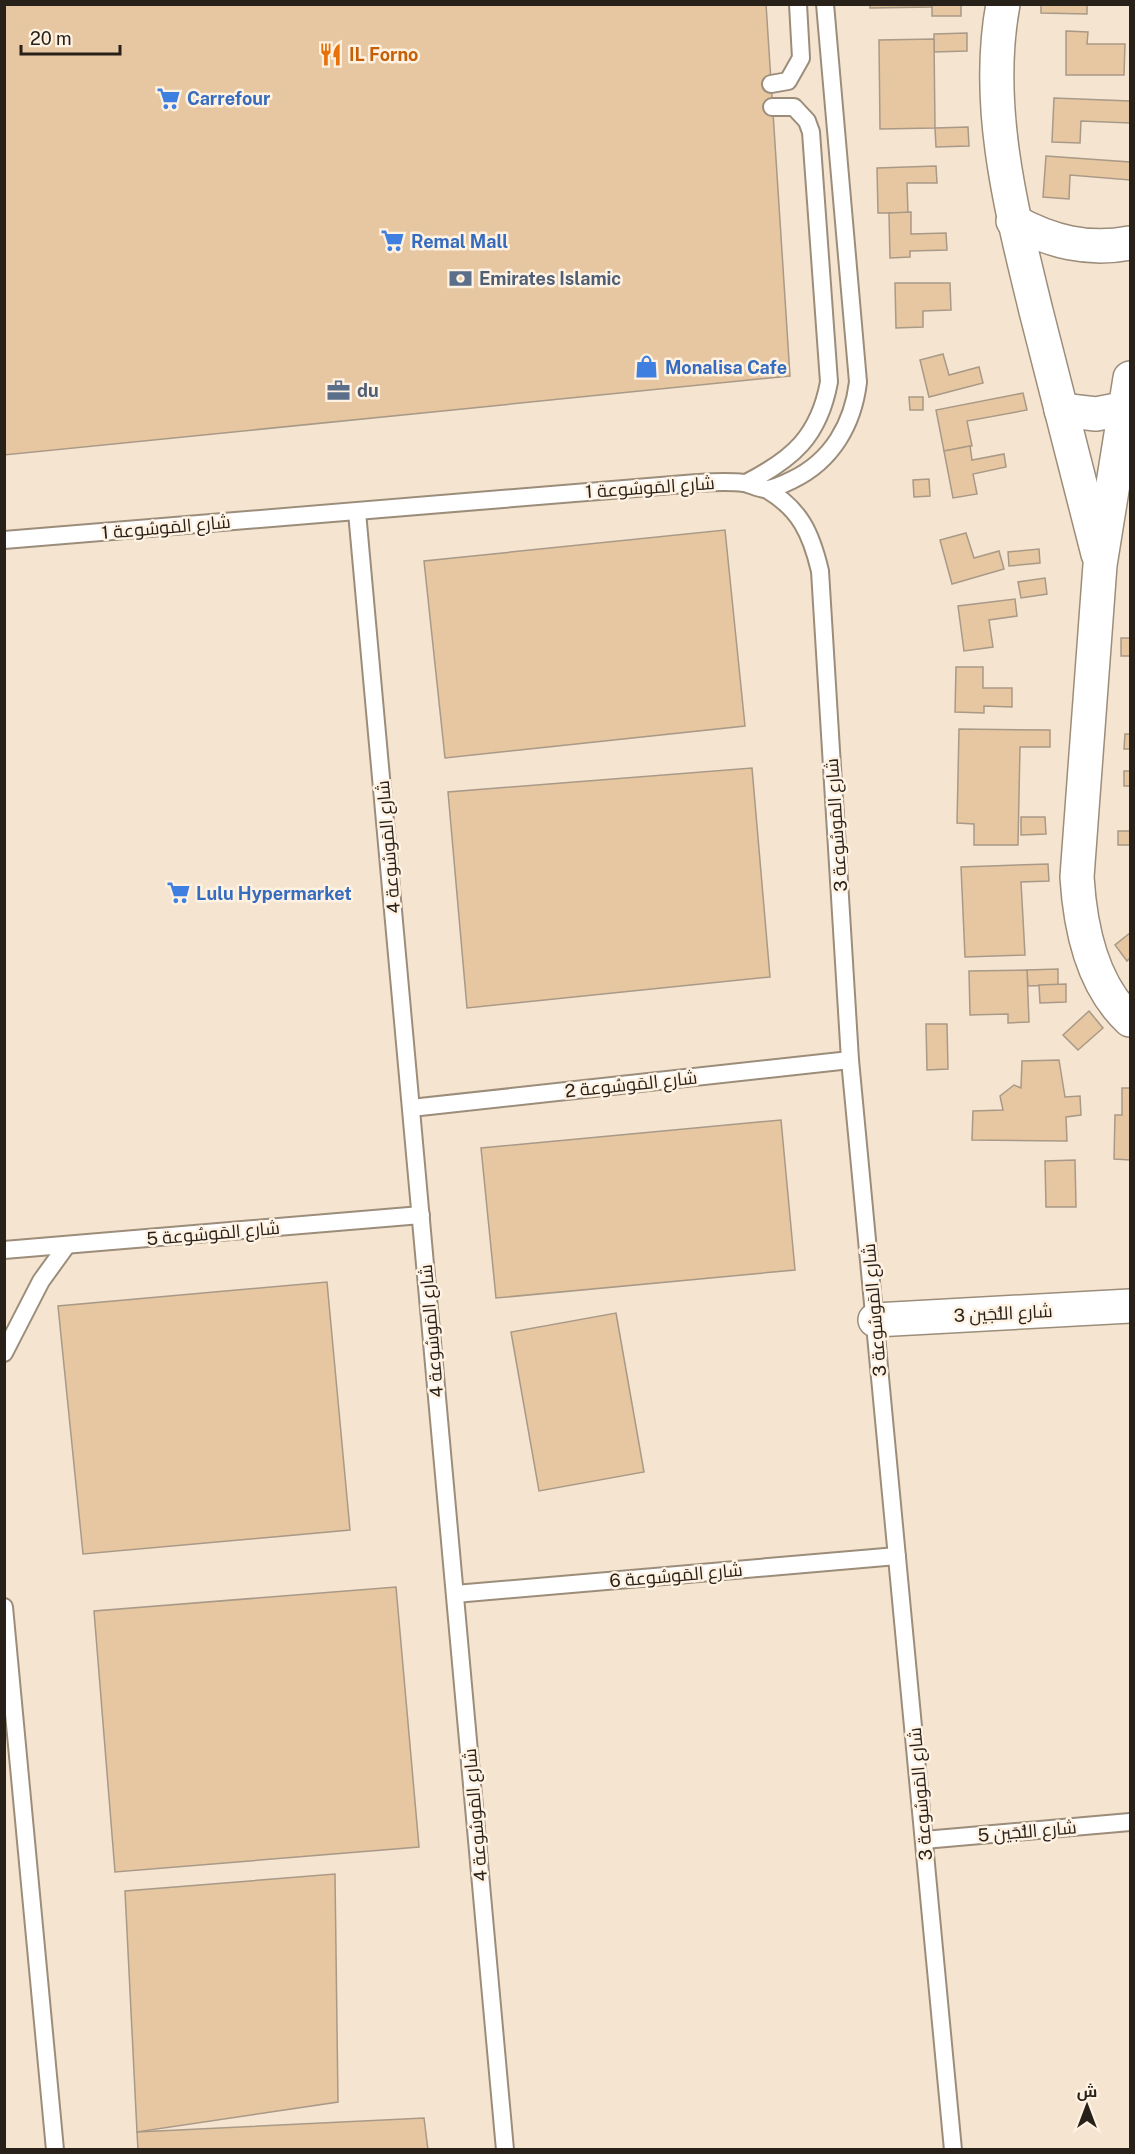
<svg xmlns="http://www.w3.org/2000/svg" width="1135" height="2154" font-family="'Public Sans',Cairo,sans-serif">
<rect width="100%" height="100%" fill="#f4e4d0"/>
<g fill="#e6c7a1" stroke="#a99987" stroke-width="1.5">
<path d="M4 4H766L790 376 4 455Z"/>
<path d="M870 4H932V7L870 8Z"/>
<rect x="932" y="4" width="29" height="12"/>
<path d="M1041 4H1087V14L1041 13Z"/>
<path d="M1066 31 1088 32 1087 44H1125L1124 75H1066Z"/>
<path d="M967 33V51L934 52V34Z"/>
<path d="M934 39 935 128 880 129 879 40Z"/>
<path d="M1054 98 1130 101V123L1081 121 1080 143 1052 142Z"/>
<path d="M968 127 969 146 936 147 935 128Z"/>
<path d="M1046 156 1130 162V180L1070 175 1069 199 1043 197Z"/>
<path d="M936 166 937 183H907L908 213H878L877 168Z"/>
<path d="M911 212V234L946 233 947 250 910 251V257L890 258 889 213Z"/>
<path d="M895 283H950L951 310 923 311V327L896 328Z"/>
<path d="M943 354 949 375 979 367 983 383 929 397 920 360Z"/>
<path d="M1023 393 1027 410 967 421 972 446 944 451 936 410Z"/>
<path d="M909 397H923V410H910Z"/>
<path d="M970 446 972 460 1004 454 1006 467 973 474 977 494 953 498 944 451Z"/>
<path d="M929 479 930 496 914 497 913 480Z"/>
<path d="M725 530 745 726 445 758 424 561Z"/>
<path d="M966 533 974 558 999 551 1004 569 952 584 940 540Z"/>
<path d="M1039 549 1040 563 1009 566 1008 552Z"/>
<path d="M1045 578 1047 594 1021 598 1018 582Z"/>
<path d="M1015 599 1017 616 989 620 993 647 964 651 958 606Z"/>
<rect x="1121" y="638" width="9" height="18"/>
<path d="M956 667H983V688H1012V707L984 706V713L955 712Z"/>
<path d="M959 729 1050 730V747H1020L1018 845H974V824L957 823Z"/>
<path d="M1125 734H1130V749H1124Z"/>
<path d="M752 768 770 977 467 1008 448 792Z"/>
<rect x="1124" y="771" width="6" height="15"/>
<path d="M1021 817H1045L1046 834 1021 835Z"/>
<rect x="1118" y="831" width="12" height="14"/>
<path d="M1048 864 1049 881 1021 882 1025 955 965 957 961 867Z"/>
<path d="M1130 933V958L1127 961 1115 945Z"/>
<path d="M1058 969V985L1028 986 1027 970Z"/>
<path d="M1027 970 1029 1022 1008 1023V1014L970 1015 969 971Z"/>
<path d="M1066 984V1002L1040 1003 1039 985Z"/>
<path d="M1089 1011 1103 1028 1078 1050 1063 1035Z"/>
<path d="M926 1024H947L948 1069 927 1070Z"/>
<path d="M1059 1060 1065 1097 1080 1096 1081 1115 1066 1117 1067 1141 972 1140 973 1111 1003 1110 1000 1096 1014 1085 1021 1088 1022 1061Z"/>
<path d="M1122 1088H1130V1160L1114 1159 1115 1115H1122Z"/>
<path d="M781 1120 795 1270 496 1298 481 1148Z"/>
<path d="M1075 1160 1076 1207H1046L1045 1161Z"/>
<path d="M327 1282 350 1530 83 1554 58 1306Z"/>
<path d="M616 1313 644 1472 539 1491 511 1332Z"/>
<path d="M396 1587 419 1847 115 1872 94 1611Z"/>
<path d="M335 1874 338 2102 137 2132 125 1891Z"/>
<path d="M424 2118 428 2150H138L137 2132Z"/>
</g>
<g fill="none" stroke-linecap="round" stroke-linejoin="round">
<defs>
<g id="lane">
<path d="M771 84 788 81 801 58 798 4"/>
<path d="M746 483C793 459 819 436 829 382L811 132 807 121 794 107H772"/>
<path d="M766 489C800 509 811 533 820 571L850 1060 953 2150"/>
<path d="M357 512 505 2150"/>
<path d="M4 540 697 483C713 482 728 481 744 483 751 484 758 489 766 489 774 489 784 484 792 480 832 461 853 424 858 382L825 4"/>
<path d="M411 1108 850 1060"/>
<path d="M4 1250 421 1215"/>
<path d="M4 1353 41 1281 67 1245"/>
<path d="M455 1594 897 1556"/>
<path d="M4 1607 55 2150"/>
<path d="M924 1840 1130 1822"/>
</g>
<g id="street">
<path d="M1003 4C984 107 1012 212 1036 311 1056 392 1077 473 1098 554"/>
<path d="M1013 221C1051 242 1088 251 1130 243"/>
<path d="M1130 378 1100 565 1077 877C1080 926 1092 985 1130 1020"/>
<path d="M1061 410 1096 414 1127 408"/>
<path d="M875 1320 1130 1306"/>
</g>
</defs>
<use href="#lane" stroke="#9c8d7b" stroke-width="20"/>
<use href="#street" stroke="#9c8d7b" stroke-width="36"/>
<use href="#lane" stroke="#fff" stroke-width="16"/>
<use href="#street" stroke="#fff" stroke-width="33"/>
</g>
<defs>
<symbol id="restaurant-bare" viewBox="-9 -9 18 18"><path d="M-5-6h1v4h1v-4h1v4h1v-4h1v5L-1.5 .5V6h-2V.5L-5-1ZM5-6V6H3V1.5H1.5Q1.5-4 5-6Z" fill="#e8710a" stroke="#fff2e2" stroke-width="2.5" paint-order="stroke"/></symbol>
<symbol id="supermarket-bare" viewBox="-9 -9 18 18"><path d="M-6-5.5h2.5l.6 2H6L4.5 2H-2.5L-4.4-4H-6ZM-1.5 3.2a1.3 1.3 0 1 0 .1 0ZM3 3.2a1.3 1.3 0 1 0 .1 0Z" fill="#3f7fe0" stroke="#fff2e2" stroke-width="2.5" paint-order="stroke"/></symbol>
<symbol id="bank-bare" viewBox="-9 -9 18 18"><path d="M-6-4H6V4H-6ZM0-2.3a2.3 2.3 0 1 0 0 4.6a2.3 2.3 0 1 0 0-4.6Z" fill="#5c6f8a" stroke="#fff2e2" stroke-width="2.5" paint-order="stroke"/></symbol>
<symbol id="shop-bare" viewBox="-9 -9 18 18"><path d="M-5-2.5h2.3a2.7 3.5 0 0 1 5.4 0H5L5.5 6h-11ZM-1.5-2.5h3a1.5 2.3 0 0 0-3 0Z" fill="#3f7fe0" stroke="#fff2e2" stroke-width="2.5" paint-order="stroke"/></symbol>
<symbol id="office-bare" viewBox="-9 -9 18 18"><path d="M-6-3h4V-5.5h4V-3h4V5H-6ZM-1-4.5V-3h2v-1.5ZM-6 0V1H6V0Z" fill="#5c6f8a" stroke="#fff2e2" stroke-width="2.5" paint-order="stroke"/></symbol>
</defs>
<g fill-rule="evenodd">
<use href="#restaurant-bare" x="314" y="38" width="33" height="33"/>
<use href="#supermarket-bare" x="152" y="82" width="33" height="33"/>
<use href="#supermarket-bare" x="376" y="224" width="33" height="33"/>
<use href="#bank-bare" x="444" y="262" width="33" height="33"/>
<use href="#shop-bare" x="630" y="350" width="33" height="33"/>
<use href="#office-bare" x="322" y="374" width="33" height="33"/>
<use href="#supermarket-bare" x="162" y="876" width="33" height="33"/>
</g>
<g text-anchor="middle" dominant-baseline="central" stroke-width="5" stroke-linejoin="round" paint-order="stroke">
<g font-size="18" font-weight="bold" fill="#c56008" stroke="#fff2e2" text-anchor="start">
<text x="349" y="54">IL Forno</text>
</g>
<g font-size="18" font-weight="bold" fill="#366cbe" stroke="#fff2e2" text-anchor="start">
<text x="187" y="98">Carrefour</text>
<text x="411" y="241">Remal Mall</text>
<text x="665" y="367">Monalisa Cafe</text>
<text x="196" y="893">Lulu Hypermarket</text>
</g>
<g font-size="18" font-weight="bold" fill="#4e5e75" stroke="#fff2e2" text-anchor="start">
<text x="479" y="278">Emirates Islamic</text>
<text x="357" y="390">du</text>
</g>
<g font-size="18" fill="#27211a" stroke="#fff2e2">
<text transform="translate(650 487) rotate(-4)">شارع المَوسُوعة 1</text>
<text transform="translate(166 527) rotate(-5)">شارع المَوسُوعة 1</text>
<text transform="translate(836 825) rotate(-94)">شارع المَوسُوعة 3</text>
<text transform="translate(388 847) rotate(-95)">شارع المَوسُوعة 4</text>
<text transform="translate(631 1084) rotate(-6)">شارع المَوسُوعة 2</text>
<text transform="translate(213 1233) rotate(-5)">شارع المَوسُوعة 5</text>
<text transform="translate(874 1310) rotate(-95)">شارع المَوسُوعة 3</text>
<text transform="translate(1003 1313) rotate(-3)">شارع اللُّجَين 3</text>
<text transform="translate(431 1331) rotate(-95)">شارع المَوسُوعة 4</text>
<text transform="translate(676 1575) rotate(-5)">شارع المَوسُوعة 6</text>
<text transform="translate(920 1794) rotate(-95)">شارع المَوسُوعة 3</text>
<text transform="translate(475 1815) rotate(-95)">شارع المَوسُوعة 4</text>
<text transform="translate(1027 1831) rotate(-5)">شارع اللُّجَين 5</text>
</g>
</g>
<rect width="1135" height="2154" fill="none" stroke="#27211a" stroke-width="12"/>
<g transform="translate(1087 2106)" stroke="#fff2e2" stroke-width="4.5" paint-order="stroke">
<path d="M0-4.5L10 22L0 15L-10 22Z" fill="#27211a"/>
<text y="-9" font-size="16" font-weight="bold" text-anchor="middle" fill="#27211a">ش</text>
</g>
<path d="M21 45v9h99v-9" fill="none" stroke="#27211a" stroke-width="3"/>
<text x="30" y="45" font-size="18" fill="#27211a" stroke="#fff2e2" stroke-width="4.5" paint-order="stroke">20 m</text>
</svg>
